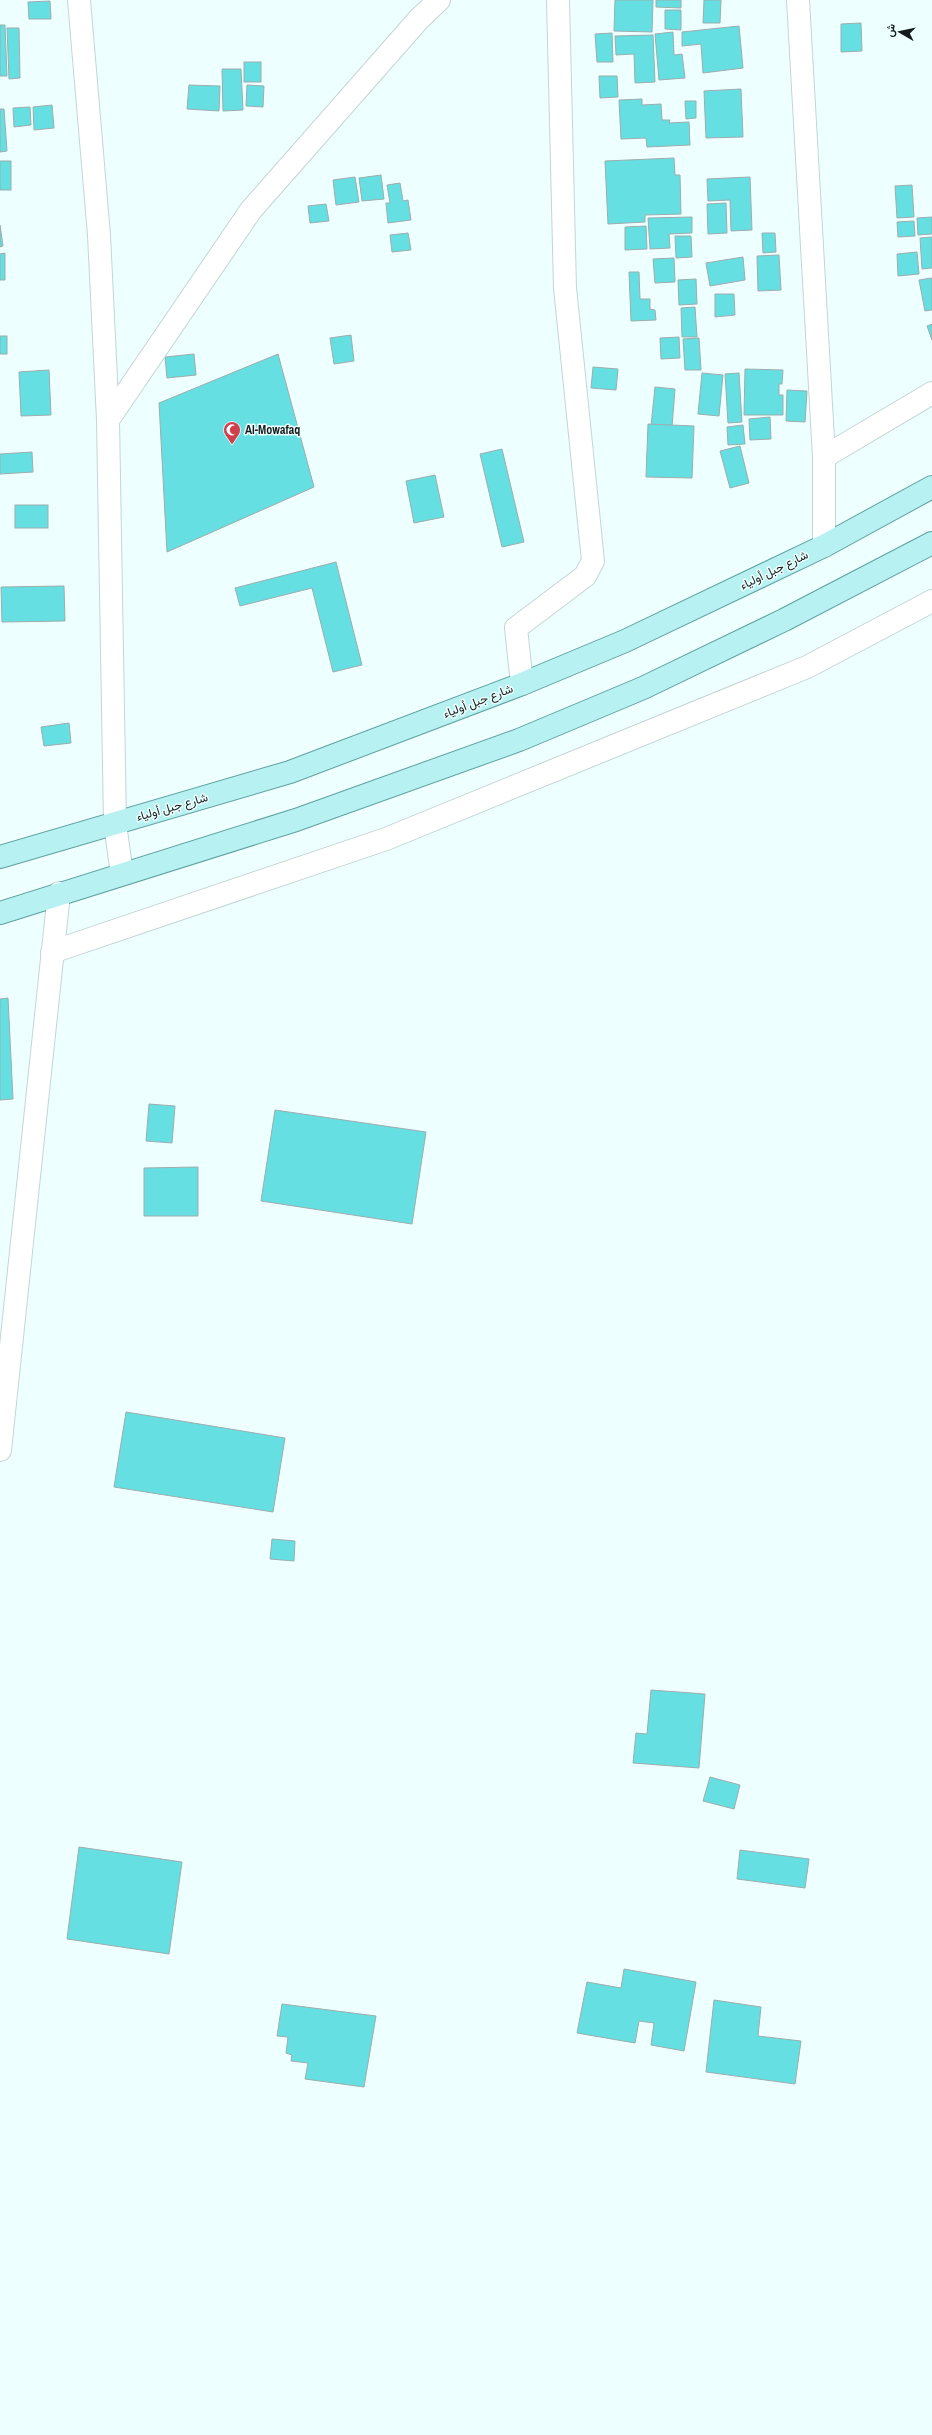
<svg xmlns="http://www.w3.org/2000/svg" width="932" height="2435" font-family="'Archivo Narrow',Vazirmatn,sans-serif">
<rect width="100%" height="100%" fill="#edffff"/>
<g fill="#65dfe1" stroke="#9dadad">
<path d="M615 0H653L652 32 614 31Z"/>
<path d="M656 0H681V8L656 7Z"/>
<path d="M704 0H721L720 23H703Z"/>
<path d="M50 1 51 19H29L28 2Z"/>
<path d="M665 10H681V30L665 29Z"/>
<path d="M861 23 862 51 841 52V24Z"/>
<path d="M0 25H5L7 76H0Z"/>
<path d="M739 26 743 68 703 73 701 44 682 46V32Z"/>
<path d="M7 28H19L20 78 9 79Z"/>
<path d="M673 32 674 55 682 54 685 78 659 80 655 34Z"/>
<path d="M612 33 613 62H597L595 34Z"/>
<path d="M653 35 655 82 635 83 634 54 616 55 615 36Z"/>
<rect x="244" y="62" width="17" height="20"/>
<path d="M222 69H241L243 110 223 111Z"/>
<path d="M599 76H617L618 97 600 98Z"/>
<path d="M189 85 220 86 219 111 187 109Z"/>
<path d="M247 85 264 86 263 107 246 106Z"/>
<path d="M741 89 743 137 706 138 704 91Z"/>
<path d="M642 99V105L661 104 662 120H670L669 123 689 122 690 145 647 147 646 138 621 139 619 100Z"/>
<path d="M685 101H696V118L686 119Z"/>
<path d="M52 105 54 128 34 130 33 107Z"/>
<path d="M30 107 31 125 14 127 13 108Z"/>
<path d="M0 109H4L7 151 0 152Z"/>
<path d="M674 158 675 175H680L681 214 645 215V222L608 224 605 161Z"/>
<rect x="0" y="161" width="11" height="29"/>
<path d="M381 175 384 199 362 201 359 178Z"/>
<path d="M355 177 359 202 336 205 333 180Z"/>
<path d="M750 177 752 230 731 231 730 200 708 201 707 179Z"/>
<path d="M400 183 403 201 408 200 411 220 388 223 386 203H390L387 185Z"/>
<path d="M912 185 914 217 897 218 895 186Z"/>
<path d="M726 203 727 233 708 234 707 204Z"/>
<path d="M326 204 329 221 310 223 308 206Z"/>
<path d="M692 217V233L669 234 670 248 650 249 648 218Z"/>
<path d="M932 217V234L918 235 917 218Z"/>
<path d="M914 221 915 236 898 237 897 222Z"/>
<path d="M0 225 3 246 0 247Z"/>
<path d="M646 226 647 249 625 250V227Z"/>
<path d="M408 233 411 250 392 252 390 235Z"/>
<path d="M762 233H775L776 252 763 253Z"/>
<path d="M675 236H691L692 257 676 258Z"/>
<path d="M932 237V268L922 269 920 238Z"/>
<path d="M917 252 919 274 898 276 897 254Z"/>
<path d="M5 253V280H0V254Z"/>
<path d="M779 255 781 290 758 291 757 256Z"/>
<path d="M743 257 745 280 710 286 706 263Z"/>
<path d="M674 258 675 282 655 283 653 259Z"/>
<path d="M629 272H639L640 299H650V309L655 310 656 320 631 321Z"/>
<path d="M932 278V310L925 311 919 280Z"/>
<path d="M696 279 697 304 679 305 678 280Z"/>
<path d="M715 294H734L735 315 715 317Z"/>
<path d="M695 307 697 337H682L681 308Z"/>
<path d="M932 324V340L927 326Z"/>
<path d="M351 335 354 361 334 364 330 338Z"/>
<rect x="0" y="336" width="7" height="18"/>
<path d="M679 337 680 358 661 359 660 338Z"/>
<path d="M699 338 701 370H685L683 339Z"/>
<path d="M194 354 196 375 167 378 165 357Z"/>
<path d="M278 354 314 487 167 552 159 403Z"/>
<path d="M593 367 618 369 616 390 591 388Z"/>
<path d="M745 369 783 370 782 384H779V395H783V415H744Z"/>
<path d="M49 370 51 415 21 416 19 372Z"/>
<path d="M702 373 723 375 719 416 698 414Z"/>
<path d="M739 373 742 422 728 423 725 374Z"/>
<path d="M655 387 675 389 672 427 651 426Z"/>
<path d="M787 390 807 391 805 422 786 421Z"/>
<path d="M770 417 771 439 750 440 749 419Z"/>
<path d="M648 424 694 426 692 478 646 477Z"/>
<path d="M743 425 745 444 728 445 727 427Z"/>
<path d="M740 446 749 483 730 488 720 451Z"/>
<path d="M502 449 524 542 502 547 480 454Z"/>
<path d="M32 452 33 472 0 474V454Z"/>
<path d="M435 475 444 517 414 523 406 481Z"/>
<rect x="15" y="505" width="33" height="23"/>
<path d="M336 562 362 665 333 672 312 588 240 606 235 588Z"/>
<path d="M64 586 65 621 2 622 1 587Z"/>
<path d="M69 723 71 743 44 746 41 727Z"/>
<path d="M8 998 13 1099 0 1100V999Z"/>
<path d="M149 1104 175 1106 172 1143 146 1141Z"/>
<path d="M275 1110 426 1132 412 1224 261 1201Z"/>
<path d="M198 1167V1216H144V1168Z"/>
<path d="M126 1412 285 1438 273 1512 114 1487Z"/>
<path d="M272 1539 295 1541 294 1561 270 1559Z"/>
<path d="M651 1690 705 1694 699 1768 633 1763 636 1733 647 1734Z"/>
<path d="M710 1777 740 1785 734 1809 703 1801Z"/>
<path d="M79 1847 182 1862 169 1954 67 1939Z"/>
<path d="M740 1850 809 1859 805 1888 737 1879Z"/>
<path d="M624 1969 696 1982 684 2051 651 2045 654 2023 639 2021 635 2043 577 2033 587 1982 621 1988Z"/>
<path d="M714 2000 761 2007 758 2036 801 2041 795 2084 706 2072Z"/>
<path d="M282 2004 376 2016 364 2087 305 2079 308 2063 291 2061 292 2055 286 2053 288 2037 277 2036Z"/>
</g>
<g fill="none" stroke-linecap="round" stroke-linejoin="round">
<defs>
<g id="minor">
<path d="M79 0 99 235 108 420 115 824 122 874"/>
<path d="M798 0 824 457V546"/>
<path d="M108 420 251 210 419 19 439 0"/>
<path d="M824 457 932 393"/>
<path d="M522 684 516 628 585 576 593 561 565 288 558 0"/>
<path d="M52 952 386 839 807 667 932 601"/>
<path d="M0 1450 59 893"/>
</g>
<g id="major">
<path d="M0 857 290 772 522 684 625 641 824 546 932 487"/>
<path d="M0 913 296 820 519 740 643 688 784 620 932 543"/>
</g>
</defs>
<use href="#minor" stroke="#c4d5d5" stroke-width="24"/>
<use href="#major" stroke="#5fa0a0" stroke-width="24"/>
<use href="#minor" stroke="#fff" stroke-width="22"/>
<use href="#major" stroke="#b7f1f1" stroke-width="22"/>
</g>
<defs>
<symbol id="mosque-pin" viewBox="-11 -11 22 30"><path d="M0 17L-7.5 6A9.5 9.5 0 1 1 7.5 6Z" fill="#d0404f" stroke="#edffff"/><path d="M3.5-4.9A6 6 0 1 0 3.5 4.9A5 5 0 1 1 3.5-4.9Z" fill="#fff"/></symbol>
</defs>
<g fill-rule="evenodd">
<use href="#mosque-pin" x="222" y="420" width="20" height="27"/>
</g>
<g text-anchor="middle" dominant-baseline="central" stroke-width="3" stroke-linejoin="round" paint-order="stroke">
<g font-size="12" font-weight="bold" fill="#151b1b" stroke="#edffff" text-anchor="start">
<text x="245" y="430">Al-Mowafaq</text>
</g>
<g font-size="12" fill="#151b1b" stroke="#edffff">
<text transform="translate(774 570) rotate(-26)">شارع جبل أولياء</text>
<text transform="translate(478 701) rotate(-21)">شارع جبل أولياء</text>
<text transform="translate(172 807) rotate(-16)">شارع جبل أولياء</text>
</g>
</g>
<g transform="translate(900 32) rotate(279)" stroke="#edffff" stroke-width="3" paint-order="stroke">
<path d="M0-3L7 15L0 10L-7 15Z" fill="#151b1b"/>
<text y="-6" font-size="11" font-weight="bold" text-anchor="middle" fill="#151b1b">ش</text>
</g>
</svg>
